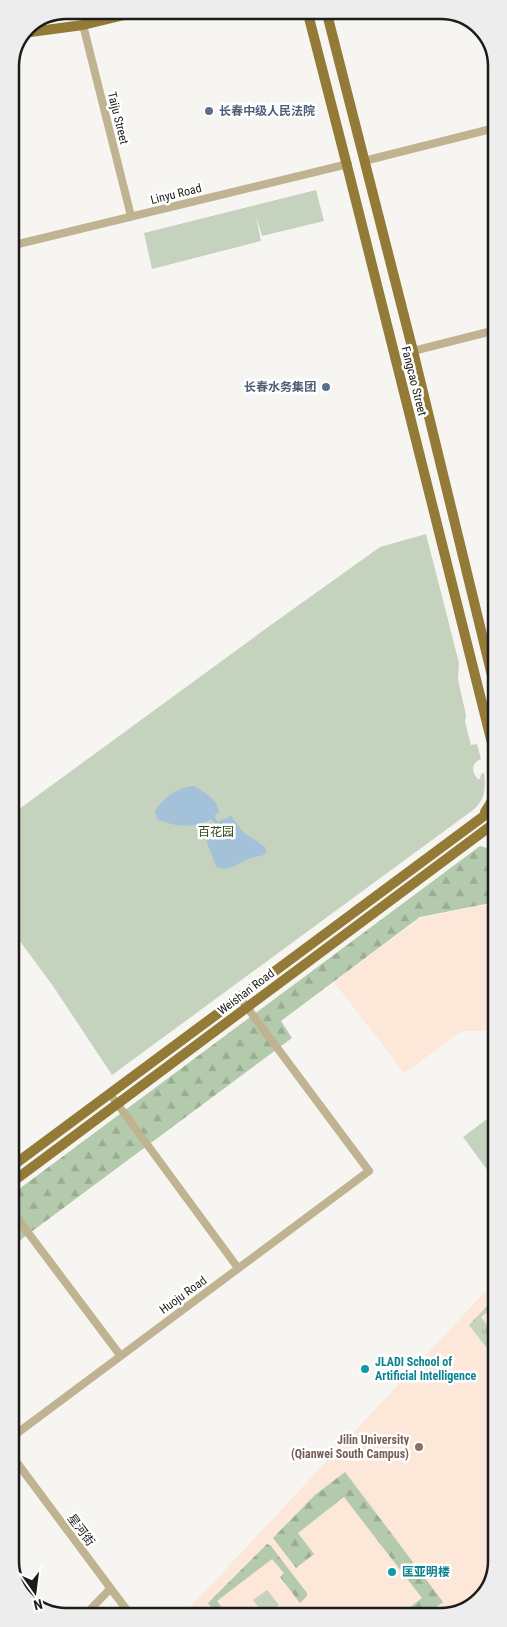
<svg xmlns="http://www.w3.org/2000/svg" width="507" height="1627" font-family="'Roboto Condensed','Noto Sans SC',sans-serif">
<defs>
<pattern id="grass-tufts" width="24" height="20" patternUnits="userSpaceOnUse" patternTransform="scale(1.25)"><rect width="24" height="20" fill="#c4d2be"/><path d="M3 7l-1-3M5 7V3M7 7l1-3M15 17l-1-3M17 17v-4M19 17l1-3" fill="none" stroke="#a8b4a3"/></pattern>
<pattern id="forest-firs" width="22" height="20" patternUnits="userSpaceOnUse" patternTransform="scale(1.25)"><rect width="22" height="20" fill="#b4caac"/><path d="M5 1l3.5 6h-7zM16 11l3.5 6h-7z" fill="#9aad93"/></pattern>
</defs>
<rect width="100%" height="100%" fill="#f7f5f1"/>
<g fill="#fce7d9">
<path d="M496 903V1031H462L404 1073 334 982 421 918Z"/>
<path d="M497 1279V1562L485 1595 455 1615 182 1616Z"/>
</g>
<path fill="url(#grass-tufts)" d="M497 1296V1310L495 1312 491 1309 481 1317 497 1338V1361L469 1325Z"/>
<g fill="url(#forest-firs)">
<path d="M480 846 496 850V902L420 917 281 1021 292 1038 11 1247V1195Z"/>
<path d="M345 1472 443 1602 426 1615H400L422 1598 344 1497 298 1533 314 1554 296 1568 273 1538 315 1495Z"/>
<path d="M267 1544 271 1546 307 1593V1596L300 1603 280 1577 284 1573 272 1559 217 1601 222 1608 225 1607 231 1614 227 1616H218L208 1603Z"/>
<path d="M490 1582 485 1595 467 1608 465 1603 468 1599Z"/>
</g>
<g fill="#c4d2be">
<path d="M316 190 324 221 262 236 256 216 261 241 152 269 144 233Z"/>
<path d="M426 534 459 663 458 680 466 715 465 722 471 745 477 744 481 759C471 763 471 772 478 779H480L481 774 484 773C486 788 485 800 473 810L112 1075 53 986 11 929V815L275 622 380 547Z"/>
<path d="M491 1116 496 1123 497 1170 491 1175 463 1137Z"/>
<path d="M267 1590 279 1605 265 1616 253 1600Z"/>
</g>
<path fill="#a3c1d9" d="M194 786C203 791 218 800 219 812L214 816 218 822 231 816 243 832 265 847 266 853C262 857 257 856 251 858 239 862 228 874 216 866L207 843 208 831 215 824 211 819C194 829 175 827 157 819L155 811C163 798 178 787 194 786Z"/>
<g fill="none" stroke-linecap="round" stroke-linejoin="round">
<g stroke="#c0b391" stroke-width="8">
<path d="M83 25 131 216"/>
<path d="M364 161 495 128"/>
<path d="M10 246 348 164"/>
<path d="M413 351 496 330"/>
<path d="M110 1094 238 1268"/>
<path d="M11 1210 120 1355"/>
<path d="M12 1437 369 1171 240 998"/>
<path d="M12 1456 132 1617"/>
<path d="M83 1617 110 1589"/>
</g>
<g stroke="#937a37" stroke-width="10">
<path d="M307 10C372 259 432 509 496 759"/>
<path d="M326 10 413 351 496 692"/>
<path d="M23 33 83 25 145 10"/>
<path d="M485 812 492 801 496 785"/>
<path d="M11 1167 496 807"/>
<path d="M11 1183 496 822"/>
</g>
<path stroke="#826600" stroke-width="11" d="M44 19 81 10"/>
</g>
<g fill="#5c6f8a" stroke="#fff" stroke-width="2">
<circle cx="209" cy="111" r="5"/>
<circle cx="326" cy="387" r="5"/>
</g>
<g fill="#0f9aa8" stroke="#fff" stroke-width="2">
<circle cx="365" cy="1369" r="5"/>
<circle cx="392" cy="1572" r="5"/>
</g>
<circle fill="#8d6e63" stroke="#fff" stroke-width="2" cx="419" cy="1447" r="5"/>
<g text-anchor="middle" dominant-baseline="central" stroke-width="5" stroke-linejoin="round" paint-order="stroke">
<g font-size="12" font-weight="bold" fill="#4e5e75" stroke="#fff" text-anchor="start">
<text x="219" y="111">长春中级人民法院</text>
<text x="316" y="387" text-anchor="end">长春水务集团</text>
</g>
<g font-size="12" fill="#1d1c1a" stroke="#fff">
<text transform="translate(118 118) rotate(76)">Taiju Street</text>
<text transform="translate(176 194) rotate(-14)">Linyu Road</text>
<text transform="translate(414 381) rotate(76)">Fangcao Street</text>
<text transform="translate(246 992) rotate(-37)">Weishan Road</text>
<text transform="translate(183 1295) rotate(-36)">Huoju Road</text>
<text transform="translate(81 1530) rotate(53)">星河街</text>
</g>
<g font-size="12" fill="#29471b" stroke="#fff">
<text x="216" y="832">百花园</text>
</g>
<g font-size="12" font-weight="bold" fill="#0d838f" stroke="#fff" text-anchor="start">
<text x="375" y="1362">JLADI School of<tspan x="375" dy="14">Artificial Intelligence</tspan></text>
<text x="402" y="1572">匡亚明楼</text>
</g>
<g font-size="12" font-weight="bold" fill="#785e54" stroke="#fff" text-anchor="end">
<text x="409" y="1440">Jilin University<tspan x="409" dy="14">(Qianwei South Campus)</tspan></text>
</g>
</g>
<path d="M0 0H507V1627H0ZM66 19H441A47 47 0 0 1 488 66V1561A47 47 0 0 1 441 1608H66A47 47 0 0 1 19 1561V66A47 47 0 0 1 66 19Z" fill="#ededed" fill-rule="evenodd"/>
<path fill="none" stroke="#1d1c1a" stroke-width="2.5" d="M66 19H441A47 47 0 0 1 488 66V1561A47 47 0 0 1 441 1608H66A47 47 0 0 1 19 1561V66A47 47 0 0 1 66 19Z"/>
<g transform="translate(35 1592) rotate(166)" stroke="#ffffff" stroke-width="4" paint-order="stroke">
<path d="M0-4L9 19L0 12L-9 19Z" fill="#1d1c1a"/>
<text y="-8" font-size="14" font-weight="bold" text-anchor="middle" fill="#1d1c1a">N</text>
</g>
</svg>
